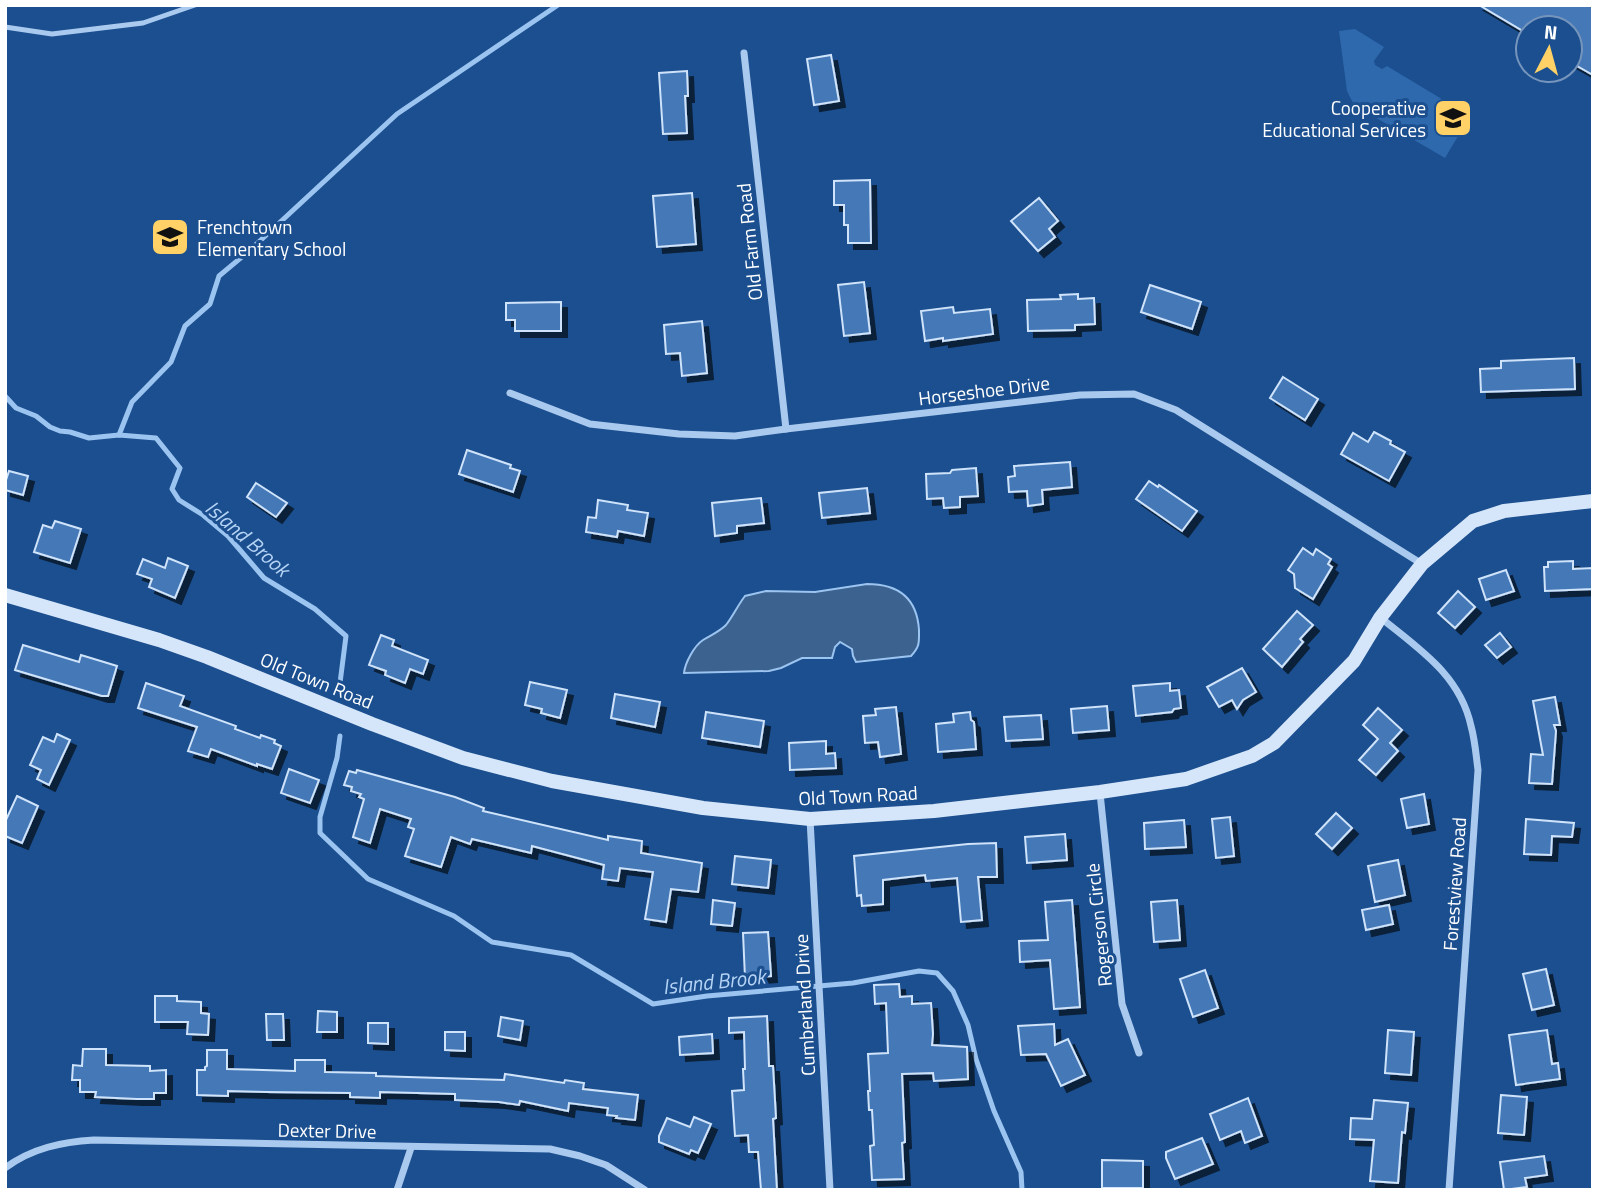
<svg xmlns="http://www.w3.org/2000/svg" width="1598" height="1195" font-family="'Titillium Web',sans-serif">
<defs>
<filter id="shadow"><feDropShadow dx="6" dy="6" stdDeviation="0" flood-color="#0009"/></filter>
</defs>
<rect width="100%" height="100%" fill="#1b4f8f"/>
<path fill="#2e69ad" d="M1355 29 1384 47 1374 61 1375 65 1382 69 1387 66 1470 116 1445 158 1354 105 1347 91 1339 31Z"/>
<path fill="#3c6290" stroke="#9cc4f0" stroke-width="2" d="M867 584C898 584 917 598 919 630 919 643 920 646 911 656L856 662 853 656 852 649 840 642 835 647 832 658H802L781 668 769 671 684 673C685 663 694 646 703 640 711 635 719 632 726 625 733 616 738 605 745 596L766 591 815 592Z"/>
<g fill="none" stroke-linecap="round" stroke-linejoin="round">
<g stroke="#9cc4f0" stroke-width="5">
<path d="M5 396 16 408 36 416 50 427 60 431 70 432 89 438 119 435 156 438 180 468 172 489 179 500 203 515 228 536 264 578 315 609 346 636 340 683"/>
<path d="M119 435 132 402 171 362 185 326 210 304 219 276 249 251 397 114 558 5"/>
<path d="M340 736 337 758 320 817V833L368 879 454 916 492 942 571 955 653 1004 707 996 853 983 919 971 937 973 953 991 968 1025 976 1059 994 1111 1021 1172 1022 1190"/>
</g>
</g>
<g fill="#4478b7" stroke="#cfe3fa" stroke-width="2" filter="url(#shadow)">
<path d="M1479 5H1593V75L1570 62V28H1549L1539 22 1536 28H1528V34Z"/>
<path d="M831 55 839 101 814 105 807 59Z"/>
<path d="M687 71 688 96H685L687 133 663 134 659 73Z"/>
<path d="M870 180 871 243H848V225H844V205H834V181Z"/>
<path d="M692 193 696 244 657 247 653 196Z"/>
<path d="M1039 198 1058 221 1049 229 1055 237 1038 251 1011 221Z"/>
<path d="M864 282 870 333 844 336 838 285Z"/>
<path d="M1150 285 1201 302 1192 329 1141 312Z"/>
<path d="M1078 294V299L1094 298 1095 324 1075 325V330L1028 331 1027 300 1061 299 1060 295Z"/>
<path d="M561 302V331H515V320H506V303Z"/>
<path d="M953 307 954 313 990 309 993 334 943 341V338L925 341 921 311Z"/>
<path d="M702 321 707 373 682 376 680 353 666 354 664 325Z"/>
<path d="M1574 358 1575 389 1481 392 1480 369 1501 368V361Z"/>
<path d="M1283 377 1318 399 1305 420 1270 398Z"/>
<path d="M1374 432 1391 441 1390 444 1405 452 1389 481 1341 454 1353 433 1368 442Z"/>
<path d="M467 450 511 465 510 468 520 471 513 492 459 474Z"/>
<path d="M1070 462 1072 487 1042 490 1043 504 1028 506 1027 491 1009 492 1008 477 1015 476 1014 466Z"/>
<path d="M976 468 978 496 960 497V507L944 508 943 498 927 499 926 474 950 473 952 470Z"/>
<path d="M9 471 28 476 23 495 5 490V483Z"/>
<path d="M1149 481 1158 487 1159 485 1197 511 1182 531 1136 499Z"/>
<path d="M256 483 287 503 276 517 247 497Z"/>
<path d="M867 488 870 513 822 518 819 493Z"/>
<path d="M761 498 764 523 737 526V533L715 536 712 503Z"/>
<path d="M598 500 628 505 627 510 648 513 644 536 618 531 617 537 586 532 588 517 596 518Z"/>
<path d="M55 521 81 529 70 563 34 552 43 525 52 528Z"/>
<path d="M1303 548 1313 555 1316 549 1331 559 1328 564 1332 567 1313 599 1295 588 1294 574 1288 570Z"/>
<path d="M168 558 188 566 175 598 149 587 152 579 137 574 143 559 165 568Z"/>
<path d="M1573 561V569L1593 568V589L1545 591 1544 567H1548V562Z"/>
<path d="M1506 570 1514 591 1486 600 1479 579Z"/>
<path d="M1458 591 1475 607 1455 628 1438 613Z"/>
<path d="M1297 611 1313 625 1300 639 1303 642 1282 667 1263 649Z"/>
<path d="M1500 633 1511 647 1497 658 1485 645Z"/>
<path d="M381 635 394 640 392 646 428 660 423 674 410 669 405 683 385 675 386 671 369 665Z"/>
<path d="M23 645 79 662 81 655 117 666 108 696H102L15 670Z"/>
<path d="M1242 668 1256 692 1243 700 1237 709 1232 700 1219 707 1207 687Z"/>
<path d="M530 682 567 690 560 718 541 713 542 709 525 705Z"/>
<path d="M146 683 184 696 180 706 236 726 235 729 260 738 261 735 275 740 274 743 281 746 272 769 257 764V766L211 749 208 757 188 751 197 727 138 708Z"/>
<path d="M1170 683V691L1179 690 1181 708 1174 709 1172 712 1136 716 1133 686Z"/>
<path d="M615 694 660 702 655 727 611 718Z"/>
<path d="M1555 697 1560 725H1554L1556 731 1552 784 1529 783 1531 754 1543 755 1533 701Z"/>
<path d="M1107 706 1109 730 1073 733 1071 709Z"/>
<path d="M896 707 901 754 880 757 878 742 865 743 863 716 876 715 875 709Z"/>
<path d="M1378 708 1402 730 1390 743 1398 751 1376 775 1359 760 1378 739 1363 725Z"/>
<path d="M706 712 764 721 760 747 702 738Z"/>
<path d="M970 712 971 720 974 722 976 749 938 752 936 724 954 722 953 714Z"/>
<path d="M1041 715 1043 739 1006 741 1004 717Z"/>
<path d="M57 734 70 740 49 785 37 779 41 770 30 765 43 737 54 742Z"/>
<path d="M826 741V754L835 753 836 768 790 770 789 743Z"/>
<path d="M289 769 319 780 310 803 281 793Z"/>
<path d="M357 770 455 797 484 808 483 811 608 840V836L642 841 641 853 702 863 698 892 671 889 666 922 645 919 653 872 620 868 618 881 602 879 604 865 532 846 531 853 472 839 470 844 451 837 441 867 405 856 414 829 408 827 411 819 380 809 370 843 353 837 364 799 359 797 361 794 351 791 352 787 344 785 349 771 356 773Z"/>
<path d="M1424 794 1429 824 1407 828 1401 799Z"/>
<path d="M17 796 38 806 22 843 5 836V822Z"/>
<path d="M1336 813 1352 828 1332 849 1316 834Z"/>
<path d="M1230 817 1234 856 1216 858 1212 819Z"/>
<path d="M1526 819 1574 823 1572 837 1552 836 1551 855 1524 854Z"/>
<path d="M1184 820 1186 847 1145 849 1144 823Z"/>
<path d="M1065 834 1067 860 1027 863 1025 837Z"/>
<path d="M996 843 997 877H978L982 920 961 922 957 878 926 881 925 875 883 880V904L862 906 861 895 857 896 854 856 968 844Z"/>
<path d="M735 856 771 860 768 888 732 884Z"/>
<path d="M1398 860 1405 895 1375 902 1368 866Z"/>
<path d="M713 900 735 903 732 926 711 924Z"/>
<path d="M1072 900 1080 1007 1054 1009 1050 960 1020 962 1019 941 1048 940 1045 902Z"/>
<path d="M1177 900 1180 940 1154 942 1151 902Z"/>
<path d="M1389 905 1393 924 1366 930 1362 910Z"/>
<path d="M768 932 771 976 745 978 743 933Z"/>
<path d="M1546 969 1554 1005 1532 1010 1523 974Z"/>
<path d="M1205 970 1218 1008 1193 1017 1180 979Z"/>
<path d="M899 984 900 997 912 996V1004L931 1003 933 1034 932 1045 967 1047 968 1079 934 1081 933 1073 902 1074 905 1142 902 1143 904 1179 872 1180 870 1146 874 1145 872 1110H869L868 1091H870L868 1054 888 1053 886 1003 875 1004 874 985Z"/>
<path d="M155 996H177V1001L201 1002V1013L209 1014 208 1035 187 1034 188 1022H155Z"/>
<path d="M318 1011 337 1012V1032H317Z"/>
<path d="M266 1014H283L284 1040H267Z"/>
<path d="M767 1016 769 1066H773L776 1118 773 1119 777 1190H761L758 1152H749L748 1135 735 1136 732 1091 744 1090 743 1069H745L744 1032 729 1033V1018Z"/>
<path d="M501 1017 523 1021 520 1040 498 1036Z"/>
<path d="M368 1023H388V1044L368 1043Z"/>
<path d="M1054 1024 1055 1045 1068 1039 1085 1075 1061 1086 1046 1054 1021 1055 1018 1026Z"/>
<path d="M1388 1030 1414 1032 1411 1075 1385 1073Z"/>
<path d="M1547 1030 1552 1064 1558 1063 1560 1079 1516 1085 1509 1035Z"/>
<path d="M445 1032H465V1051L445 1050Z"/>
<path d="M712 1034 713 1053 680 1055 679 1037Z"/>
<path d="M83 1049H106V1065L150 1066V1071L166 1070V1093H154V1099H137L95 1097 96 1092H80V1080H72L73 1065 82 1066Z"/>
<path d="M207 1050H227V1069L295 1071V1060H325V1072L376 1073V1076L504 1080 505 1074 564 1083 565 1080 584 1083 583 1089 638 1095 635 1120 616 1118 617 1116 607 1115 608 1108 569 1103 568 1111 520 1101 519 1105 499 1102 455 1100V1094L380 1092V1098L350 1097V1093L266 1092 228 1091V1096L197 1095V1070H205V1067L207 1066Z"/>
<path d="M1501 1095 1527 1097 1524 1135 1498 1133Z"/>
<path d="M1248 1098 1262 1136 1245 1143 1241 1131 1220 1140 1210 1114Z"/>
<path d="M1374 1100 1408 1103 1405 1133 1402 1132 1398 1183 1370 1181 1374 1140 1350 1139 1351 1118 1372 1119Z"/>
<path d="M694 1117 711 1124 698 1153 691 1150 689 1154 659 1142V1136L667 1118 690 1127Z"/>
<path d="M1202 1138 1213 1164 1175 1179 1166 1158V1152Z"/>
<path d="M1544 1156 1547 1175 1525 1178 1527 1187 1504 1190 1500 1162Z"/>
<path d="M1102 1160 1143 1161V1188H1102Z"/>
</g>
<g fill="none" stroke-linecap="round" stroke-linejoin="round">
<path stroke="#a9c9ee" stroke-width="5" d="M5 27 52 34 143 23 195 5"/>
<g stroke="#a9c9ee" stroke-width="7">
<path d="M744 53 786 429"/>
<path d="M510 393 590 424 679 434 735 436 786 429 1080 395 1134 394 1176 410 1422 564"/>
<path d="M1381 618C1419 649 1460 675 1471 726 1475 740 1476 755 1478 770L1449 1190"/>
<path d="M1100 793 1122 1004 1139 1053"/>
<path d="M810 819 830 1190"/>
<path d="M5 1168C32 1148 62 1142 94 1140L550 1149 580 1156 606 1165 645 1190"/>
<path d="M397 1190 411 1148"/>
</g>
<path stroke="#d6e6fa" stroke-width="14" d="M5 595 159 640 207 657 372 724 463 758 552 781 703 808 810 819 934 811 1100 792 1186 779 1252 756 1274 743 1354 661 1380 618 1422 564 1473 521 1504 511 1593 501"/>
</g>
<defs>
<symbol id="school-square" viewBox="-11 -11 22 22"><rect x="-9" y="-9" width="18" height="18" rx="4" fill="#ffd166" stroke="#1b4f8f"/><path d="M0-5L7-2L0 1L-7-2ZM-4 1L0 2.5L4 1V4Q0 6-4 4Z" fill="#111"/></symbol>
</defs>
<g fill-rule="evenodd">
<use href="#school-square" x="1431" y="96" width="44" height="44"/>
<use href="#school-square" x="148" y="215" width="44" height="44"/>
</g>
<g text-anchor="middle" dominant-baseline="central" stroke-width="6" stroke-linejoin="round" paint-order="stroke">
<g font-size="19" fill="#fff" stroke="#1b4f8f" text-anchor="end">
<text x="1426" y="107">Cooperative<tspan x="1426" dy="22">Educational Services</tspan></text>
<text x="197" y="226" text-anchor="start">Frenchtown<tspan x="197" dy="22">Elementary School</tspan></text>
</g>
<g font-size="19" fill="#fff" stroke="#1b4f8f">
<text transform="translate(749 242) rotate(-96)">Old Farm Road</text>
<text transform="translate(984 390) rotate(-7)">Horseshoe Drive</text>
<text transform="translate(317 680) rotate(22)">Old Town Road</text>
<text transform="translate(858 795) rotate(-3)">Old Town Road</text>
<text transform="translate(1454 884) rotate(-86)">Forestview Road</text>
<text transform="translate(1098 925) rotate(-96)">Rogerson Circle</text>
<text transform="translate(804 1005) rotate(-93)">Cumberland Drive</text>
<text transform="translate(327 1130) rotate(1)">Dexter Drive</text>
</g>
<g font-size="21" font-style="italic" fill="#b5d3f5" stroke="#1b4f8f">
<text transform="translate(248 538) rotate(41)">Island Brook</text>
<text transform="translate(714 981) rotate(-6)">Island Brook</text>
</g>
</g>
<rect width="1598" height="1195" fill="none" stroke="#ffffff" stroke-width="14"/>
<g transform="translate(1549 49) rotate(6)"><circle r="33" fill="#1b4f8f" stroke="#7695bc" stroke-width="2"/>
<path d="M0-5L12 26L0 18L-12 26Z" fill="#ffd166"/>
<text y="-10" font-size="19" font-weight="bold" text-anchor="middle" fill="#ffffff">N</text>
</g>
</svg>
